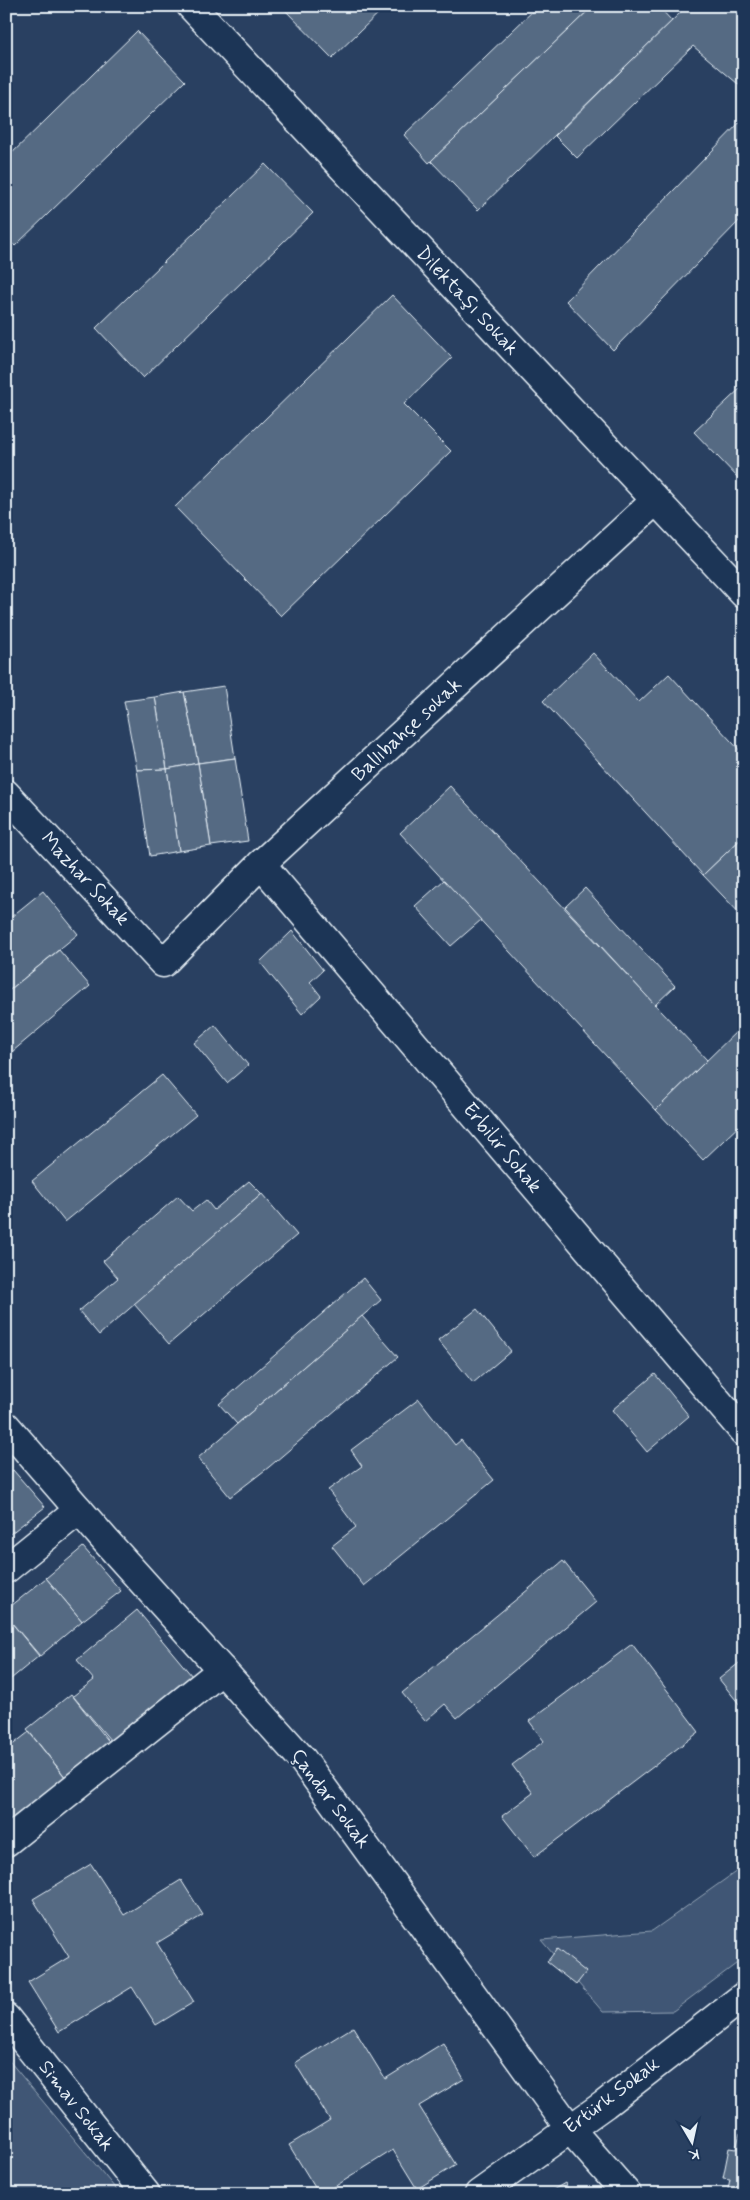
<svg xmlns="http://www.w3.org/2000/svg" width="750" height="2200" font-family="Mynerve,sans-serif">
<rect width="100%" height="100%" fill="#294061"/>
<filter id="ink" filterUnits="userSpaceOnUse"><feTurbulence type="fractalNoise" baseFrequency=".02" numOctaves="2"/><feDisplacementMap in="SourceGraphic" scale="10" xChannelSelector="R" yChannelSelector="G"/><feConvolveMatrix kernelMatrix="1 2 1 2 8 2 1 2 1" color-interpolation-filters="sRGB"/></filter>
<g filter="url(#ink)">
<g fill="#415774" stroke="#94a4b6">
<path d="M744 1866V1958L673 2011 603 2012 541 1940 652 1931Z"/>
<path d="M6 2057 120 2194H6Z"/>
</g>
<g fill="#556a83" stroke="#e8f1f8">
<path d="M286 6H386L332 58 283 8Z"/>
<path d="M538 6H593L429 163 404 135Z"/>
<path d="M593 6H658L672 21 478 210 431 161Z"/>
<path d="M687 6H744V89L693 46 577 158 555 136Z"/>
<path d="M137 31 185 81 15 246 6 237V159Z"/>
<path d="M744 118V216L613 350 566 301Z"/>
<path d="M265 164 313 213 143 378 96 328Z"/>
<path d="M392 295 452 358 404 404 451 451 281 616 175 507Z"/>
<path d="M744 385V479L741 481 694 432Z"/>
<path d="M593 653 639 702 669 674 744 755V836L703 875 543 701Z"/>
<path d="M224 686 235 758 198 763 184 692Z"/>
<path d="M184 692 198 763 167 769 155 697Z"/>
<path d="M155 697 167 769 137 770 124 701Z"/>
<path d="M235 758 248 841 211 846 198 763Z"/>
<path d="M198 763 211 846 179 851 167 769Z"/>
<path d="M167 769 179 851 150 856 137 770Z"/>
<path d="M450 786 707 1060 656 1110 400 833Z"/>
<path d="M744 836V918L703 875Z"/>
<path d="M444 880 481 920 451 946 415 906Z"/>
<path d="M585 888 675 986 655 1005 565 907Z"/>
<path d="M43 891 78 934 6 993V921Z"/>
<path d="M292 931 323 970 310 982 321 996 302 1014 260 962Z"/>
<path d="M59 950 90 986 6 1057V993Z"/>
<path d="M744 1024V1121L703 1160 656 1110Z"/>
<path d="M215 1025 248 1065 227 1083 194 1043Z"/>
<path d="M162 1075 196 1115 65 1222 32 1181Z"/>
<path d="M249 1181 262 1194 99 1335 79 1311 118 1278 103 1261 178 1196 192 1211 206 1200 214 1210Z"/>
<path d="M262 1194 297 1235 169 1344 134 1304Z"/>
<path d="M363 1278 381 1300 237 1424 219 1404Z"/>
<path d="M477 1309 511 1351 473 1383 438 1340Z"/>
<path d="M362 1316 398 1357 269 1467 230 1497 198 1458Z"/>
<path d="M655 1374 689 1416 647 1452 612 1410Z"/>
<path d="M419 1399 455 1445 461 1440 494 1480 364 1586 332 1546 356 1527 328 1490 362 1466 351 1450Z"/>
<path d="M13 1470 45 1507 6 1537V1475Z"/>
<path d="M83 1547 121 1591 82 1621 46 1578Z"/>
<path d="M563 1561 596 1602 457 1718 445 1704 425 1721 402 1693Z"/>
<path d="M46 1578 82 1621 40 1656 6 1616V1610Z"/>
<path d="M137 1610 192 1676 111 1741 73 1696 94 1680 77 1660Z"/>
<path d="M6 1616 39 1656 6 1683Z"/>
<path d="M632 1644 699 1732 534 1857 502 1816 533 1793 512 1765 544 1741 529 1721Z"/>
<path d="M744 1659V1710L719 1679Z"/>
<path d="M71 1694 111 1744 67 1779 27 1729Z"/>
<path d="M29 1732 65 1777 6 1824V1750Z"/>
<path d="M91 1864 124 1915 181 1880 203 1915 157 1943 194 2002 156 2025 132 1987 59 2032 28 1982 69 1957 33 1899Z"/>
<path d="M557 1949 586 1972 576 1985 547 1962Z"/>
<path d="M353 2027 385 2079 443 2043 464 2079 419 2106 456 2165 417 2189 393 2150 323 2194H319L289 2145 330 2120 295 2063Z"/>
<path d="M740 2133 744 2134V2194H727L730 2179 723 2178 729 2148 736 2149Z"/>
<path d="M565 2183 571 2194H546Z"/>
</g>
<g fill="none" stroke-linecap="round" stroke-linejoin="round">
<defs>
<g id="street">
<path d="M191 6 744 594"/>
<path d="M6 794 163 963 261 864 655 501"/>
<path d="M261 864 744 1432"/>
<path d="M6 1426 105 1540 302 1759 570 2129 627 2194"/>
<path d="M6 1569 79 1510"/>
<path d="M6 1842 222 1670"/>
<path d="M6 2018 146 2194"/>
<path d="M479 2194 605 2104 744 1996"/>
</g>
</defs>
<use href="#street" stroke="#e8f1f8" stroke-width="31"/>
<use href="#street" stroke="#1d3557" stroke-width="28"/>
</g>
</g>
<g text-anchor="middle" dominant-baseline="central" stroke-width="4" stroke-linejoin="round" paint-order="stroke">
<g font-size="20" fill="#e8f1f8" stroke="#1d3557">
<text transform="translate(467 301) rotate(47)">Dilektaşı Sokak</text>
<text transform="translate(407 730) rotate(-43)">Ballıbahçe sokak</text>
<text transform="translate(85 879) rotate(47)">Mazhar Sokak</text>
<text transform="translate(502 1148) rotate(50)">Erbilir Sokak</text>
<text transform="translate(330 1799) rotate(53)">Çandar Sokak</text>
<text transform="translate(612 2096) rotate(-37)">Ertürk Sokak</text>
<text transform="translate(76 2106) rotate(52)">Simav Sokak</text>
</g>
</g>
<rect width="750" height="2200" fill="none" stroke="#1d3557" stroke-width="25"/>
<rect x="12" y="12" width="725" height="2175" fill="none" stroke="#e8f1f8" stroke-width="2" filter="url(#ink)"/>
<g transform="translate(692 2142) rotate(171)" stroke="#1d3557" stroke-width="4" paint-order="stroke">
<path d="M0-4L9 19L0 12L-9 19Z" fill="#e8f1f8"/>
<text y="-8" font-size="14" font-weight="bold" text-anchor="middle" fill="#e8f1f8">K</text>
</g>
</svg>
